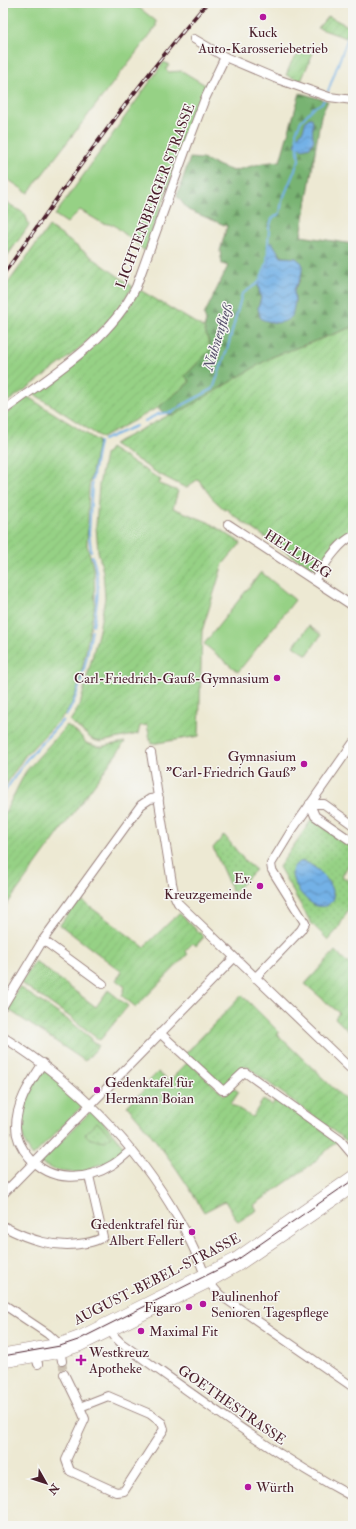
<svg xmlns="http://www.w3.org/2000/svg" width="356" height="1529" font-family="'IM FELL Double Pica',serif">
<defs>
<pattern id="forest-firs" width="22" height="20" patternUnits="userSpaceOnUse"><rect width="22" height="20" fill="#78b372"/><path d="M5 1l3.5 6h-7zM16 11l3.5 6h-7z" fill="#64915e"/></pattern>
<pattern id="park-dots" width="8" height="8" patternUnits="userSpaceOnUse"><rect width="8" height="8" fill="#96d185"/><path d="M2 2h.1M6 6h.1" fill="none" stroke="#83b373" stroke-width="1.8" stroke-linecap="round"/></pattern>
<pattern id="garden-furrows" width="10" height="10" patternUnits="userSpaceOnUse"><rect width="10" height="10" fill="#96d185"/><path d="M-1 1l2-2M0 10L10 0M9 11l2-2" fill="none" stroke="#83b373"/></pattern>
<pattern id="water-waves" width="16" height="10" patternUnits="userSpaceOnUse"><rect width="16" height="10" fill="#73b1e6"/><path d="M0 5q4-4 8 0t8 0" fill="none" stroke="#608fbb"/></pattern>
</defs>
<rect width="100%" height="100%" fill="#f6f6f2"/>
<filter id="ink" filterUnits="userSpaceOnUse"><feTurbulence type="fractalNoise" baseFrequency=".025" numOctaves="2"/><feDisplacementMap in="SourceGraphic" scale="8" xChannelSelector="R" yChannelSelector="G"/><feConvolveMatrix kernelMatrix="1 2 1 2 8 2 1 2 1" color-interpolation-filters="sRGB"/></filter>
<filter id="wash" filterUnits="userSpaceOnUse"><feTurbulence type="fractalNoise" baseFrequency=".012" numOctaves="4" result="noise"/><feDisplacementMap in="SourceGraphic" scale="16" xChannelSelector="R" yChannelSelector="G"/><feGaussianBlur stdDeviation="0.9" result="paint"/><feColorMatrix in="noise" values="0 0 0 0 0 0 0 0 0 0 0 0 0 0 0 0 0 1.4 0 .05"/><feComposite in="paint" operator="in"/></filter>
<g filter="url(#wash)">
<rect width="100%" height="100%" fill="#ede9d3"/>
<g fill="#96d185" stroke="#707858">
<path d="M3 3H133L156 21V27L28 193 3 176Z"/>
<path d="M164 62 169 65 166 69 168 72 182 71 207 86 194 115 145 251 114 225 102 223 80 210 67 223 55 215Z"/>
<path d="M261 572 295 600 238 672 204 644Z"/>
<path d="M309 626 321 635 307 655 294 646Z"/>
<path d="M43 1069 84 1104 33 1156C18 1139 19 1113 28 1093 32 1085 38 1077 43 1069Z"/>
<path d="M91 1111 94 1112 127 1150 103 1166 101 1164 90 1168 91 1171C71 1174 58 1173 40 1163Z"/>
</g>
<path fill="url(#forest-firs)" stroke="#61694e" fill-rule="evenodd" d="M300 93 328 101 321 116 301 236 353 244 351 288 353 289V327L272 357 175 415H169L157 408 190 382 185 376 211 349 204 328 206 321 204 315 228 266 222 264 220 251 227 226 188 210 177 196 190 158 202 159 233 171 263 163 280 161ZM268 245 281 257 296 258 300 280 294 289 295 302 258 308 261 298 258 285 268 263Z"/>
<g fill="url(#park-dots)" stroke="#707858">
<path d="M312 819 353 848V858L342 876 349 881 348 883 353 887V900L338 929 328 940 311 923 279 867Z"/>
<path d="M224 835 245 861 256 870 234 892 232 891 213 848Z"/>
<path d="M97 1122 111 1136 106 1141 90 1139 85 1134Z"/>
</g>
<g fill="url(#garden-furrows)" stroke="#707858">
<path d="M328 16 350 27 346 38 318 28Z"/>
<path d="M304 49 313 53 301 81 286 75 292 61Z"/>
<path d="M3 200 25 214 29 225 3 262Z"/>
<path d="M49 226 133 287C127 295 123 303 117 310 85 349 43 377 3 405V290Z"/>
<path d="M140 290 204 328 211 349 185 376 190 382 157 408 102 438 34 394C78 363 111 335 140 290Z"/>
<path d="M353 327V528L336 544 315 571 231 514 228 509 225 510 212 498 198 479 186 488 157 473 113 444 169 415H175L272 357Z"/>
<path d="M28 397 98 441 89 488 87 545 94 570 95 604 79 685 71 705 64 715 25 756 3 789V416Z"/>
<path d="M110 448 161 480 159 484 178 491 173 508 208 522 241 543 223 564 202 631 199 736 151 744 147 725 140 726 138 734 101 742 93 740 70 721 80 705 99 630 105 598 103 572 98 551 96 526 99 485 105 455Z"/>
<path d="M67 725 81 736 86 743 99 747 125 742 3 910V816L26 771Z"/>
<path d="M81 900 144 947 179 913 204 937 196 946 193 943 185 951 188 954 136 1007 122 996 125 987 116 980 122 972 60 925 77 901Z"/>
<path d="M335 951 353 968V1035L335 1018 339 1013 305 984Z"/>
<path d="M35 961 96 1007 108 990 128 1006 101 1039 99 1040 73 1019 21 983Z"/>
<path d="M19 987 71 1022 91 1038 90 1040 99 1046 85 1061 6 1008Z"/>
<path d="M242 995 279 1032 278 1035 353 1107V1139L348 1142 246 1066 226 1088 185 1054Z"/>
<path d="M188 1062 224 1095 233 1088 239 1092 231 1104 252 1117 263 1100 272 1105 277 1098 337 1141 312 1164 254 1205 257 1210 238 1222 225 1201 204 1212C181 1173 157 1140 127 1106L144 1090 142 1088 158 1072 169 1081Z"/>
</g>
<g fill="url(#water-waves)" stroke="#5e6888">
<path d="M309 118H312C314 126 311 132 314 140L310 147 302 149 295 145C296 135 299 137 303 130 306 124 303 123 309 118Z"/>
<path d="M272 242 281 257 296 258 302 263C303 274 300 280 294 289L295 302 292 316C281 326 274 323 261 319L258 308 261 298 258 285 268 263V245Z"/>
<path d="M304 861C321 870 331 880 334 899L327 906C324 906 320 907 317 906 302 901 277 866 304 861Z"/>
</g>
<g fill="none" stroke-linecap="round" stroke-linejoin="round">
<g stroke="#73b1e6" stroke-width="2">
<path d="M348 3 353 7"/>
<path d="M328 91 353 24"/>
<path d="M145 421 158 414 173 412 181 406 213 389 227 350 242 294 257 284 260 280 267 263 269 228 272 219 280 213 282 201 299 160 296 132 301 121 313 108 322 103 324 100"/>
<path d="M103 440 136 426"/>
<path d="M92 481 99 442"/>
<path d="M91 551 89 533 92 484"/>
<path d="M92 556C101 580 98 602 93 625"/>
<path d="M66 716C82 691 86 659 92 630"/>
<path d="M3 794 26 760 63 720"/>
</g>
</g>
</g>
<g filter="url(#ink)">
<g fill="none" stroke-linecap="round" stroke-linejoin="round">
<path stroke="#ccc1b1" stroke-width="8" stroke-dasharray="8 4" stroke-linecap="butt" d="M62 1361 64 1374"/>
<defs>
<g id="street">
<path d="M194 39 225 57 277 79 329 97 353 100"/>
<path d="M3 411C51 375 109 342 136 287L187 146 204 101 225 57"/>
<path d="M228 524 353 606"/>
<path d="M314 580C324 566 338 543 353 536"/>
<path d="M151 753 172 883 175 897 178 903 353 1071"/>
<path d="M310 804 315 816 353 842"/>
<path d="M310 804H324L353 825"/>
<path d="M43 940 103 984"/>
<path d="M255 978 301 930 305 923 272 870 271 864 290 833 353 743"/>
<path d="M3 1006 43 940 141 805 150 799 159 798"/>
<path d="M160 1033 222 1090H225L243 1073H246L340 1140 351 1153"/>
<path d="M3 1037C75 1082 136 1144 178 1218 187 1233 194 1249 201 1265 203 1270 205 1276 208 1281 212 1286 216 1291 220 1295L353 1387"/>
<path d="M43 1063C30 1083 16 1103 16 1127 16 1139 22 1149 29 1157 50 1183 86 1181 112 1165 119 1161 125 1155 131 1150"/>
<path d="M106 1089 234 958"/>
<path d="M3 1194 101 1094"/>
<path d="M3 1226C29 1240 56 1249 86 1243 92 1242 97 1241 103 1237L89 1176"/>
<path d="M3 1304 48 1334 59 1344 62 1361"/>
<path d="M110 1326 114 1336 121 1343C197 1397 271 1453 353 1497"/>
<path d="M36 1356 38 1364"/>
<path d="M64 1374 80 1407 85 1419 66 1460 70 1471 116 1492 124 1491 164 1429 162 1423 150 1414 108 1396 80 1407"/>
</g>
<g id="secondary">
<path d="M3 1354 59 1344 81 1336 235 1259 353 1176"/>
<path d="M3 1362 61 1352 79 1346 209 1282 239 1265 353 1187"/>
</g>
</defs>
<use href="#street" stroke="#9c847f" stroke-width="10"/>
<use href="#secondary" stroke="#9c847f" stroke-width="12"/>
<use href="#street" stroke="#fff" stroke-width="8"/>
<use href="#secondary" stroke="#fff" stroke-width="11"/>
<path stroke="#4a1f2b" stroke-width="1" d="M3 1356 60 1346 78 1340 237 1260 353 1180"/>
<defs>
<path id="rail" d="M3 275C68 182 133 89 207 3"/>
</defs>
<use href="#rail" stroke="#4a1f2b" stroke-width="3.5"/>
<use href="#rail" stroke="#f6f6f2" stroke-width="2" stroke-dasharray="6" stroke-linecap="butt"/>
</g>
</g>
<g fill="#b5179e" stroke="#f6f6f2" stroke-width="1.5">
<circle cx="263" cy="17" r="4"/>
<circle cx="277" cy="678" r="4"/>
<circle cx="304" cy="764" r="4"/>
<circle cx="260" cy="886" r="4"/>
<circle cx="97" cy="1090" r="4"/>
<circle cx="192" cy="1232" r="4"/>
<circle cx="203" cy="1304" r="4"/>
<circle cx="189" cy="1307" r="4"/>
<circle cx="141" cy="1331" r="4"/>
<path d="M79 1354h4v4h4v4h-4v4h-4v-4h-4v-4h4z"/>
<circle cx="248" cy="1487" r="4"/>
</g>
<g text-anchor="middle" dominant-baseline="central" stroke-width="3" stroke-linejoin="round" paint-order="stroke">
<g font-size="14" fill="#4a1f2b" stroke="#f6f6f2" text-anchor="end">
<text x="263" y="32" text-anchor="middle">Kuck<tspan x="263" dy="16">Auto-Karosseriebetrieb</tspan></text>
<text x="269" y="678">Carl-Friedrich-Gauß-Gymnasium</text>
<text x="296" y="756">Gymnasium<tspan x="296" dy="16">"Carl-Friedrich Gauß"</tspan></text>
<text x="252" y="878">Ev.<tspan x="252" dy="16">Kreuzgemeinde</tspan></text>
<text x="105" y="1082" text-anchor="start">Gedenktafel für<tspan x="105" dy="16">Hermann Boian</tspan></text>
<text x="184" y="1224">Gedenktrafel für<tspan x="184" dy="16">Albert Fellert</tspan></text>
<text x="211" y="1296" text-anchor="start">Paulinenhof<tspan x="211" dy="16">Senioren Tagespflege</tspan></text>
<text x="181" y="1307">Figaro</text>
<text x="149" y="1331" text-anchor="start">Maximal Fit</text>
<text x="89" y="1352" text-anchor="start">Westkreuz<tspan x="89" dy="16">Apotheke</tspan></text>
<text x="256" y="1487" text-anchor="start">Würth</text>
</g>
<g font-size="14" fill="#4a1f2b" stroke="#f6f6f2">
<text transform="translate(155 196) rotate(-69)">LICHTENBERGER STRASSE</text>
<text transform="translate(298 554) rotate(33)">HELLWEG</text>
<text transform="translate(157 1279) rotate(-27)">AUGUST-BEBEL-STRASSE</text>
<text transform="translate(232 1405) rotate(35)">GOETHESTRASSE</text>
</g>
<g font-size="15" font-style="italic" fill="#58526c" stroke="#f6f6f2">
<text transform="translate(218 337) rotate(-73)">Nuhnenfließ</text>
</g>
</g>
<rect width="356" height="1529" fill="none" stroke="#f6f6f2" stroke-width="16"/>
<g transform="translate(46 1483) rotate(129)" stroke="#f6f6f2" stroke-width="3" paint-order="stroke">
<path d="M0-3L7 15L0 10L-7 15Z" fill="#4a1f2b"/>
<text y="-6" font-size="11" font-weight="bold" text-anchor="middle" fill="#4a1f2b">N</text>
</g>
</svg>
